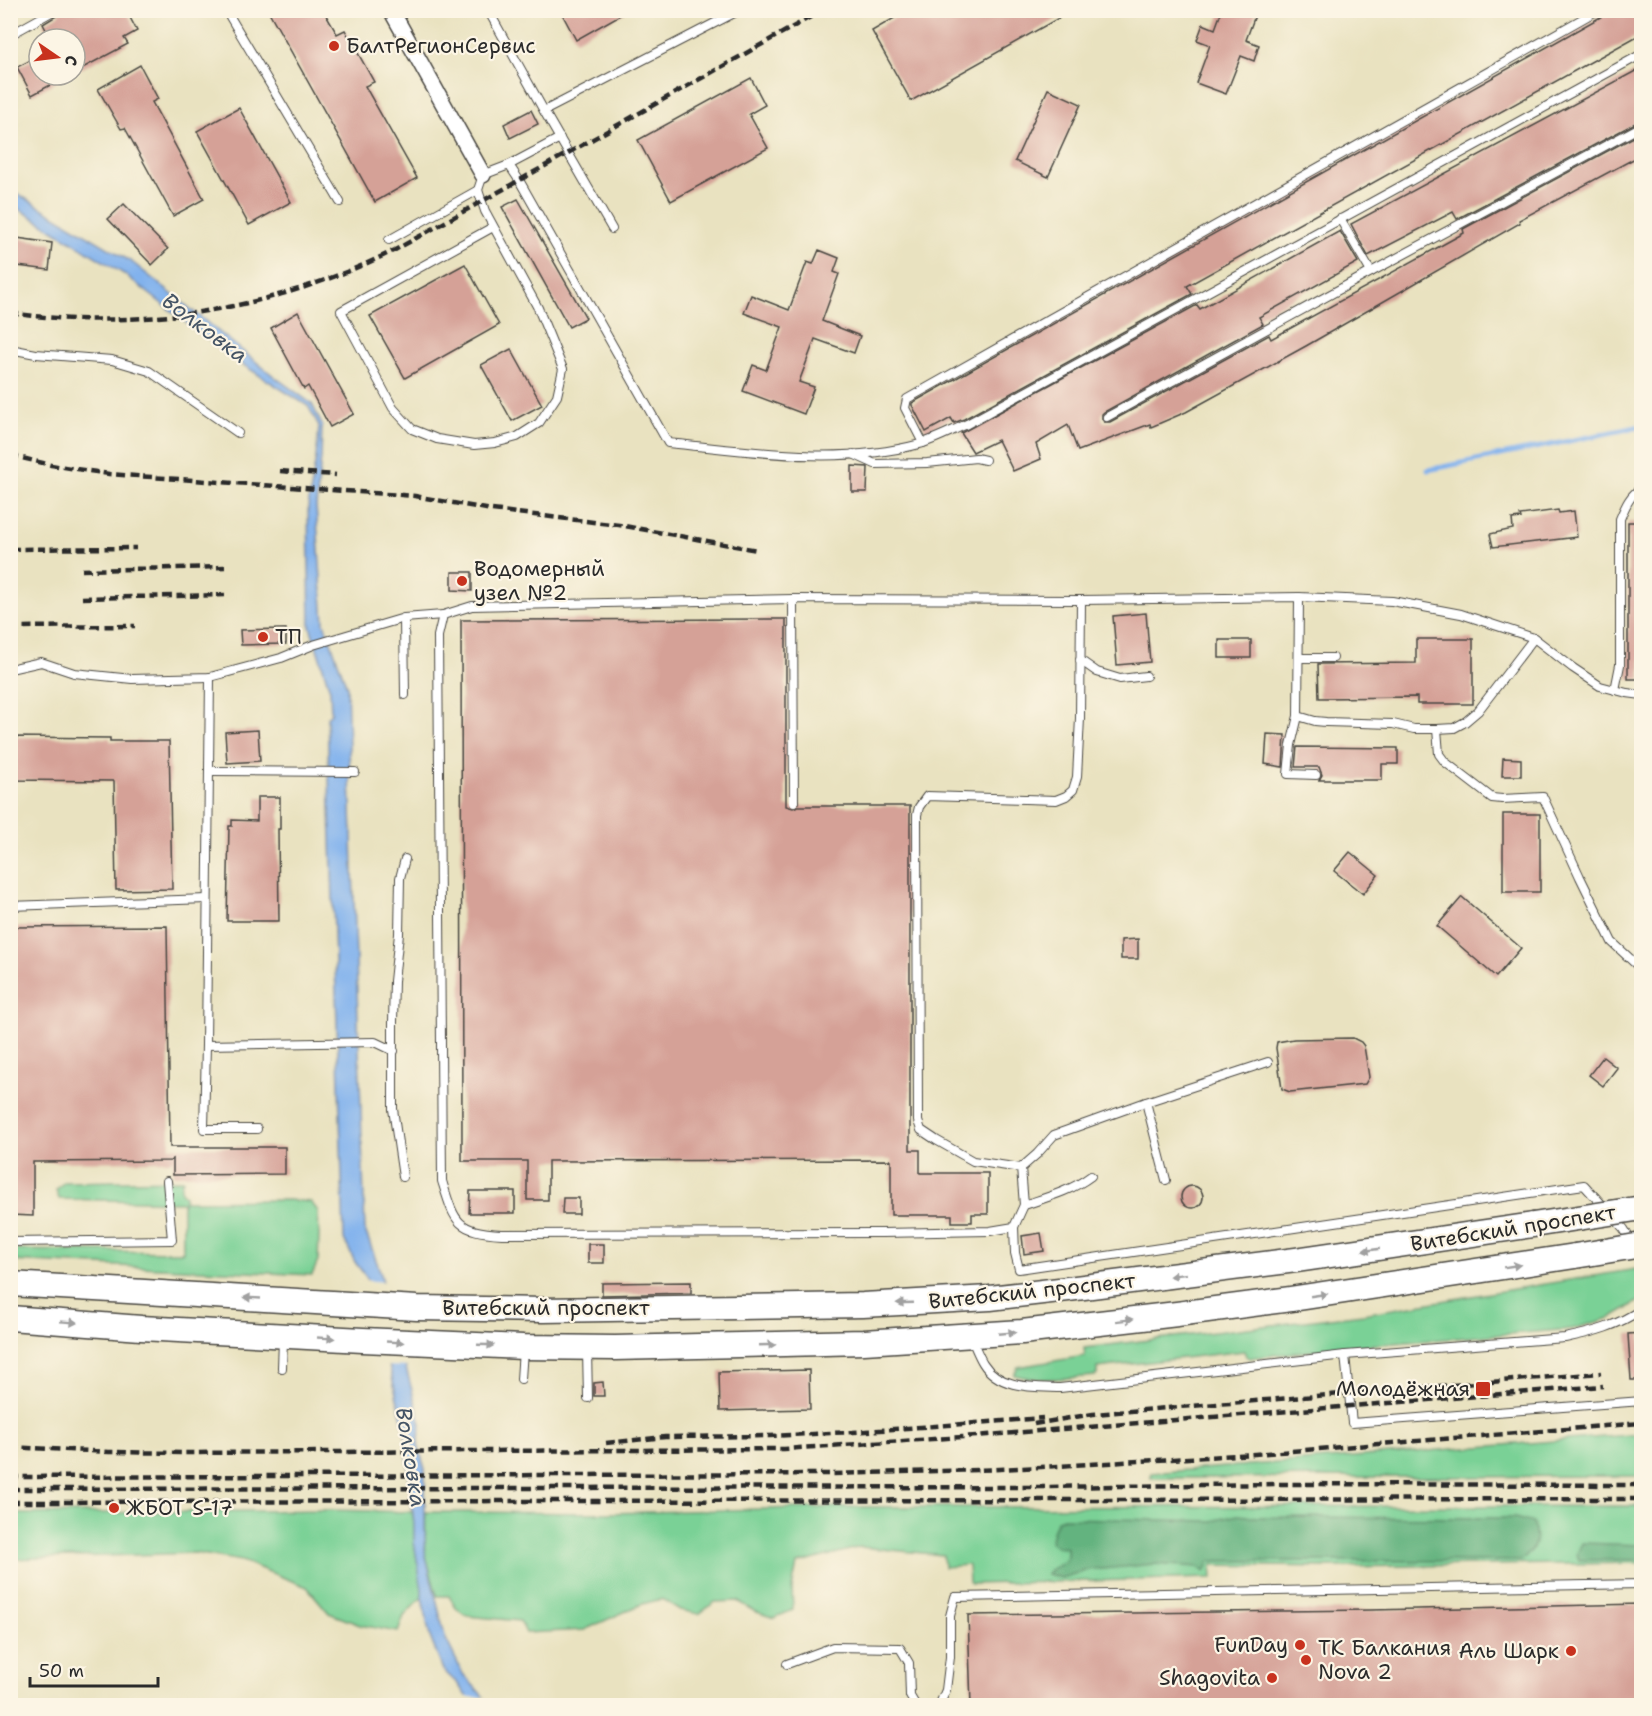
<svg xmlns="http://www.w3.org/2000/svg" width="1652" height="1716" font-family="'Shantell Sans',sans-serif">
<rect width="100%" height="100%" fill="#fcf5e5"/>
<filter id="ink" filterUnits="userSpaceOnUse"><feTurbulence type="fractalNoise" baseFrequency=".0167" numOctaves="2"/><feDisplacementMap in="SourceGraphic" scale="12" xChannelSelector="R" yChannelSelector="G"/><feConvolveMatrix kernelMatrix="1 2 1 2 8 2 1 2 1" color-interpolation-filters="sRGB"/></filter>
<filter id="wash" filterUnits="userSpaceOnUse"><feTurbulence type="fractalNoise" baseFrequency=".008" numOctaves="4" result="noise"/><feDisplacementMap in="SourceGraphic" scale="24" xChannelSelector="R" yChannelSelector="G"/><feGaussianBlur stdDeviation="1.35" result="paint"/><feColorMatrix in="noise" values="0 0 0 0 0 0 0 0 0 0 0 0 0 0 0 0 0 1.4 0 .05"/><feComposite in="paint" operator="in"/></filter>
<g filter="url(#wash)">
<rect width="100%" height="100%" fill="#e9e2c0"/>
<g fill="#7ad196" stroke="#527e60" stroke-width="1.5">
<path d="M183 1180 181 1185V1191L185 1196 184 1201 289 1200 311 1202 318 1211 319 1235 318 1261 312 1275 11 1261V1250L183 1252V1202L59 1199 56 1190 64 1182Z"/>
<path d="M1636 1269 1641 1280V1300L1610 1318 1573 1329 1357 1346 1249 1358 1246 1356 1244 1351 1097 1368V1375L1095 1376C1068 1378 1040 1382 1014 1375L1018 1367 1085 1356 1084 1348 1363 1314Z"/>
<path d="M1641 1434V1476L1151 1478V1473Z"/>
<path d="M1641 1506 1642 1563 1331 1567 1212 1565 1213 1578 971 1584 969 1582 968 1565 944 1567 943 1555 860 1547 797 1564 792 1588 793 1610 774 1618 754 1611 737 1601 715 1602 699 1614 680 1610 662 1599 642 1604 584 1630 526 1633 520 1621 467 1616 456 1608 449 1596H437L425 1552 426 1512 611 1513 841 1507Z"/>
<path d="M329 1510 412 1512 414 1524V1542L422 1589V1597L404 1616 398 1632 360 1625 329 1613 307 1587 242 1561 195 1553 11 1559 10 1514Z"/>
</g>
<g fill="#63b37f" stroke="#476f55" stroke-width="1.5">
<path d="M1238 1515 1257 1517 1515 1518 1533 1523C1539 1540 1535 1550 1521 1561H1210L1205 1572 1198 1567 1154 1564 1102 1569H1091L1061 1578 1047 1574C1056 1561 1069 1569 1067 1548L1055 1546 1050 1542 1057 1520 1063 1518 1212 1521Z"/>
<path d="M1582 1543 1641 1545V1560H1579L1577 1554Z"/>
</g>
<path fill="#82b2ed" stroke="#566e8c" stroke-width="1.5" d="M10 188 13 191 132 262 275 377 312 404 322 425 321 458 316 506 324 623 347 687 365 1230 380 1271 421 1424 418 1445 425 1469V1552L445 1637 463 1674 491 1705H472L458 1684 443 1670 430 1637 422 1597V1589L414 1542V1524L405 1432 373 1297 367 1278 355 1262 344 1239 327 717 331 713 330 690 310 626 308 507 316 458 319 426 308 406 229 356 124 274 11 204Z"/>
<g fill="#e9e2c0">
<path d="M364 1280 386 1282 408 1367 386 1366 370 1298Z"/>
<path d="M463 1697H487L494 1706H468Z"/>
</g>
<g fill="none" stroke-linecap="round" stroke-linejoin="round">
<path stroke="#82b2ed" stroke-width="5" d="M1428 470 1642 426"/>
</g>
<g id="blocks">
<g fill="#d5a197">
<path d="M61 10H126L137 31 124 38 128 44 75 72V39H51L43 24 58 15Z"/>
<path d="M268 10H323L337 34 345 30 374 82 365 86 417 178 375 202Z"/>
<path d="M560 10H629L576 40Z"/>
<path d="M908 10H1073L911 101 872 31Z"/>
<path d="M1222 10H1257L1246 40 1259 45 1254 61 1241 56 1226 94 1196 83 1210 45 1197 40 1203 24 1215 29Z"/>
<path d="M1613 10H1641V34L1187 286 1192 294 964 419 954 423 951 418 926 432 912 405V403Z"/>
<path d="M39 56V75H69L32 95 17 67Z"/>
<path d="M140 65 158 99 152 102 204 199 173 216 125 128 121 129 98 89Z"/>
<path d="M1641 68V120L1457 219 1453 212 1368 256 1351 224Z"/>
<path d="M751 78 765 105 749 114 768 148 671 201 638 140Z"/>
<path d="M1048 89 1081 104 1048 177 1015 161Z"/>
<path d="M239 108 291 202 249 225 197 131Z"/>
<path d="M531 110 538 124 510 138 504 124Z"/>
<path d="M1641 133V155L1519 220 1520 223 1306 346 1186 412 1151 427 1150 424 1078 451 1068 425 1036 444 1041 459 1013 471 998 440 973 452 961 433 1197 305 1200 309 1340 231 1358 262 1259 317 1263 324 1104 412 1102 414V419L1104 422H1110L1269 335 1271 339 1464 233 1463 229Z"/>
<path d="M518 199 586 318 569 327 502 207Z"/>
<path d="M124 204 168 249 152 265 108 219Z"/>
<path d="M10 237 52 243 49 270 10 265Z"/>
<path d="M819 250 839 258 834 272 839 274 822 321 860 336 854 353 815 339 799 382 814 387 804 414 743 391 753 365 766 370 782 327 744 313 751 295 789 310 807 262 813 264Z"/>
<path d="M465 264 499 325 405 378 370 316Z"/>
<path d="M298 312 354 414 330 427 308 386 304 389 271 328Z"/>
<path d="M511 349 542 405 512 421 481 365Z"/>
<path d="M852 466 868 467 867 492H852Z"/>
<path d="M1558 510 1559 513 1574 511 1577 537 1493 547 1490 534 1513 529 1512 519 1521 518 1520 515Z"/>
<rect x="1628" y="522" width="13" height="157"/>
<path d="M452 572H472V591L452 590Z"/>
<path d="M1146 613 1150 662 1117 665 1113 616Z"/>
<path d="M786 619V806L793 808 798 806H910V1150H920V1173H988V1214H972V1222H952V1215H891V1160L548 1161V1200H527V1161H462L461 620Z"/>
<path d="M286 629V644L241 645 240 630Z"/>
<path d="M1416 639H1473V704H1417V697L1319 698 1318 664 1416 663Z"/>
<rect x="1219" y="640" width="32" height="18"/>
<path d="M258 730 260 761 227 763 225 732Z"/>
<path d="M1267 734 1285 735 1283 767 1265 764Z"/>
<path d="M10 737 110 738V741H169L172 889 116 890 114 781 10 780Z"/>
<path d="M1297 747 1398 748V764H1382V780H1319L1322 775 1319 767H1295Z"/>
<path d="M1503 758 1521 759V776H1502Z"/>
<path d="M257 797H280V829H278L279 921H227L229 826H232V820L257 821Z"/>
<rect x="1503" y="814" width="37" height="78"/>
<path d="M1350 852 1378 875 1363 894 1334 871Z"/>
<path d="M1462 897 1521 948 1496 977 1437 926Z"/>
<path d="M167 926 170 1147H285V1174L173 1175V1159L170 1161 33 1162V1216L10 1215V927Z"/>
<path d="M1138 939V959H1121V940Z"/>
<path d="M1353 1038 1361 1042 1364 1046 1369 1077 1365 1084 1290 1092 1282 1089 1276 1048 1277 1042 1294 1039Z"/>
<path d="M1603 1057 1617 1068 1603 1086 1589 1075Z"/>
<circle cx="1192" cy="1197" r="11"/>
<path d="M470 1191H515V1213H469Z"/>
<path d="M563 1198H579V1214H562Z"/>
<path d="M1041 1233 1044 1251 1024 1254 1022 1236Z"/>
<rect x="588" y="1244" width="16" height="19"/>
<path d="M691 1282V1293L602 1295V1283Z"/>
<path d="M1641 1333V1380H1631L1628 1334Z"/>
<path d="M809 1370 810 1409 720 1411 719 1372Z"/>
<path d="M603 1382 604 1396H594V1383Z"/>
<path d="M1641 1604V1706H971L968 1615 1371 1610Z"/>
</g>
</g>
</g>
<g filter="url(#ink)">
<use href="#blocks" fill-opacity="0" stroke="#484641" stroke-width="1.5"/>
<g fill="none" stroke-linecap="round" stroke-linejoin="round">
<defs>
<g id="lane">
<path d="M226 10 340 202"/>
<path d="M488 10 544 111 612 229"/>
<path d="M10 35 55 10"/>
<path d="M544 111 740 10"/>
<path d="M509 165 560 138"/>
<path d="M493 227 341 311 393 408 412 429 437 439 474 445 495 443 517 437 539 423 557 396 563 369 538 308 485 211 478 190 483 175 509 165 519 180 668 443C750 451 838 466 920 444 936 439 951 431 967 424L1642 54"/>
<path d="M389 240 478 190"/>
<path d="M1371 272 1642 126"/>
<path d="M10 349 36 354 112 360 149 371 238 433"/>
<path d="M1107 417 1371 272 1340 219"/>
<path d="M923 443 905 408 907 399 1598 10"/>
<path d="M853 454 875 464 927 463 976 458 985 460"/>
<path d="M1299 597 1298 716 1315 721 1326 722 1393 724 1414 729H1437L1454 728 1465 722 1478 711 1534 638"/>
<path d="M793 599 794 802"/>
<path d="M1081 600 1080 718 1077 777 1073 790 1066 796 1056 800 927 796 919 807 917 815 918 1121 921 1130 936 1140 973 1161 1021 1168 1024 1205 1014 1227 990 1231 882 1233 502 1234C456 1231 455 1223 442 1181L438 636 443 615 472 606 793 599 1081 600 1299 597 1392 601 1461 614 1534 638 1573 668 1600 686 1627 693 1642 695"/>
<path d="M404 618 405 695"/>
<path d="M1299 658H1333"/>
<path d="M1080 660 1097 672 1120 679 1146 676"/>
<path d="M10 669 41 662 74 673 132 679 210 677 281 658 313 645 404 618 443 615"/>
<path d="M210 677 206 1045 204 1129H257"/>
<path d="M1615 690 1620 665V519C1625 507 1630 494 1642 488"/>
<path d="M1298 716 1291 745 1288 774 1316 775"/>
<path d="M1437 729 1439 754 1445 762 1492 798 1502 799 1543 797 1580 877 1612 942 1639 967H1642"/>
<path d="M209 771 355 772"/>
<path d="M10 906 207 899"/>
<path d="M206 1045 375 1042 394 1051"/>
<path d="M1146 1102 1166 1180"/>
<path d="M1021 1168 1037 1154 1054 1135 1146 1102 1268 1062"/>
<path d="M403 1177 393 1109V1022L394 981 399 934 400 878 405 859"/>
<path d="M1024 1205C1048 1197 1071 1191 1091 1176"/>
<path d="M1614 1218 1624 1229 1642 1259"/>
<path d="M1014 1227 1015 1253 1019 1269 1584 1185 1606 1209"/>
<path d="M10 1242 172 1240 167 1181"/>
<path d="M971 1338C975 1346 978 1355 983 1363 999 1389 1033 1387 1060 1388L1345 1355 1565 1338C1594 1332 1617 1326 1642 1309"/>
<path d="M587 1350 588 1398"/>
<path d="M1345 1355 1352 1423 1642 1401"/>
<path d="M282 1368 283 1340"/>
<path d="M521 1379 523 1350"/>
<path d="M787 1664 833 1647 900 1648 909 1663 910 1696 916 1706"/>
<path d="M939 1706 946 1690 950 1657V1616L955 1597 1642 1584"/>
</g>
<path id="street" d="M391 10 483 175"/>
<g id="primary">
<path d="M10 1284 417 1308 543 1310 863 1305 990 1298 1068 1289 1296 1260 1533 1225"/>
<path d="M10 1318 141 1328 363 1340 523 1347 615 1348 864 1342 1022 1332 1177 1314 1291 1299 1575 1256"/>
</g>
</defs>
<use href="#lane" stroke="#484641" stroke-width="10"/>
<use href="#street" stroke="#484641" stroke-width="18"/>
<use href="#primary" stroke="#484641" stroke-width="27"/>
<use href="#lane" stroke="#fff" stroke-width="8"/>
<use href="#street" stroke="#fff" stroke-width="15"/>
<use href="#primary" stroke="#fff" stroke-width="24"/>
<path stroke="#2b2b2b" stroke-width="1.5" d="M490 1706 731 1703 745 1706"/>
<g stroke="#2b2b2b" stroke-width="4.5" stroke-dasharray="9 4.5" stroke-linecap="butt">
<path d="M10 313C142 332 277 309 395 250L823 10"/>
<path d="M10 455 51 465 109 474 415 496 492 510 619 525 757 550"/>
<path d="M280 471 336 475"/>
<path d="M10 549 136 548"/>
<path d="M82 570 225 567"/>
<path d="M82 598 225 595"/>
<path d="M10 627 135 626"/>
<path d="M1034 1424 1093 1414 1601 1373"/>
<path d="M606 1443 665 1437 769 1436 853 1432 1043 1418"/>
<path d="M10 1447 109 1452 182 1453 784 1449 963 1437 1603 1386"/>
<path d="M10 1477 831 1474 978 1470 1041 1467 1255 1454 1642 1423"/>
<path d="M10 1489 1042 1487 1277 1484 1642 1485"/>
<path d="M10 1502 1642 1499"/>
</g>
<defs>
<g id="primary-bridge">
<path d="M1533 1225 1642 1208"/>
<path d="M1575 1256 1642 1245"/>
</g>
</defs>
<use href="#primary-bridge" stroke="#484641" stroke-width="27" stroke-linecap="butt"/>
<use href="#primary-bridge" stroke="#fff" stroke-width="24"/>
</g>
<defs><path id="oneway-solid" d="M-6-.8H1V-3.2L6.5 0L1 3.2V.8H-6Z" transform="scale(1.5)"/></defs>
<g fill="#a0a0a0">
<use href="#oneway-solid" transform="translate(1371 1250) rotate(172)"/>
<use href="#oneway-solid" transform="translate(1512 1266) rotate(-9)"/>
<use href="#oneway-solid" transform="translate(1178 1275) rotate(173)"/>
<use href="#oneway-solid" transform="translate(1319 1295) rotate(-8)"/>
<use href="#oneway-solid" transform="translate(252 1298) rotate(-177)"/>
<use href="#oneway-solid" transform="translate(905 1303) rotate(178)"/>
<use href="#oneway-solid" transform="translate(1125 1320) rotate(-7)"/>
<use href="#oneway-solid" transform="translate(69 1322) rotate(4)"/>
<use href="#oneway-solid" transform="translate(1007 1333) rotate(-5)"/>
<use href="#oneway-solid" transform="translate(326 1338) rotate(3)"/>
<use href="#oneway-solid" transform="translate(395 1342) rotate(3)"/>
<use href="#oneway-solid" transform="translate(486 1345) rotate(2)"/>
<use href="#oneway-solid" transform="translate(767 1345) rotate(-2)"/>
</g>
</g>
<g fill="#c8321e" stroke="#fcf5e5" stroke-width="2">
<circle cx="334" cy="46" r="6"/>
<circle cx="462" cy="581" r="6"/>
<circle cx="263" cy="637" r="6"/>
<rect x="1475" y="1381" width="16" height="16" rx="3"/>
<circle cx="114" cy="1508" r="6"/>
<circle cx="1300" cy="1645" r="6"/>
<circle cx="1571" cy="1651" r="6"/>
<circle cx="1306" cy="1660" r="6"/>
<circle cx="1272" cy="1678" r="6"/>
</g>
<g text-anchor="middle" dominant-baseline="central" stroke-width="4.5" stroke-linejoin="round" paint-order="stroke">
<g font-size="21" fill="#2b2b2b" stroke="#fcf5e5" text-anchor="start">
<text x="346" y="46">БалтРегионСервис</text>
<text x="474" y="569">Водомерный<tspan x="474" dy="24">узел №2</tspan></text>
<text x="275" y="637">ТП</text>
<text x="1470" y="1389" text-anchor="end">Молодёжная</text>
<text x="126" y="1508">ЖБОТ S-17</text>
<text x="1288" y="1645" text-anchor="end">FunDay</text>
<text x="1318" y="1648">ТК Балкания<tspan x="1318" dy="24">Nova 2</tspan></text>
<text x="1559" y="1651" text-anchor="end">Аль Шарк</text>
<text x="1260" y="1678" text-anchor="end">Shagovita</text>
</g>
<g font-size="21" fill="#2b2b2b" stroke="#fcf5e5">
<text transform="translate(1513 1228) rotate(-9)">Витебский проспект</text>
<text transform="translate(1032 1291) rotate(-6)">Витебский проспект</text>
<text x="546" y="1308">Витебский проспект</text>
</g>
<g font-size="22" font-style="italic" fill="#455465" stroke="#fcf5e5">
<text transform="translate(205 328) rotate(37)">Волковка</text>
<text transform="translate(411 1457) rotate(81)">Волковка</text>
</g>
</g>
<rect width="1652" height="1716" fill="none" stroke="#fcf5e5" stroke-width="36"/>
<g transform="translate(57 57) rotate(104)"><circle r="28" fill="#fcf5e5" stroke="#a8a49b" stroke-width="1.5"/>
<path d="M0-4.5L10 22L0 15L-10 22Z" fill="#c8321e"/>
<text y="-9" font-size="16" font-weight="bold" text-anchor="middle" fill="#2b2b2b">С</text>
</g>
<path d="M30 1677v9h128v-9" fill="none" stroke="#2b2b2b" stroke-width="3"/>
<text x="39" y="1677" font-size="18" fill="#2b2b2b" stroke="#fcf5e5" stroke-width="4.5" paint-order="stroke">50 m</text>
</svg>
